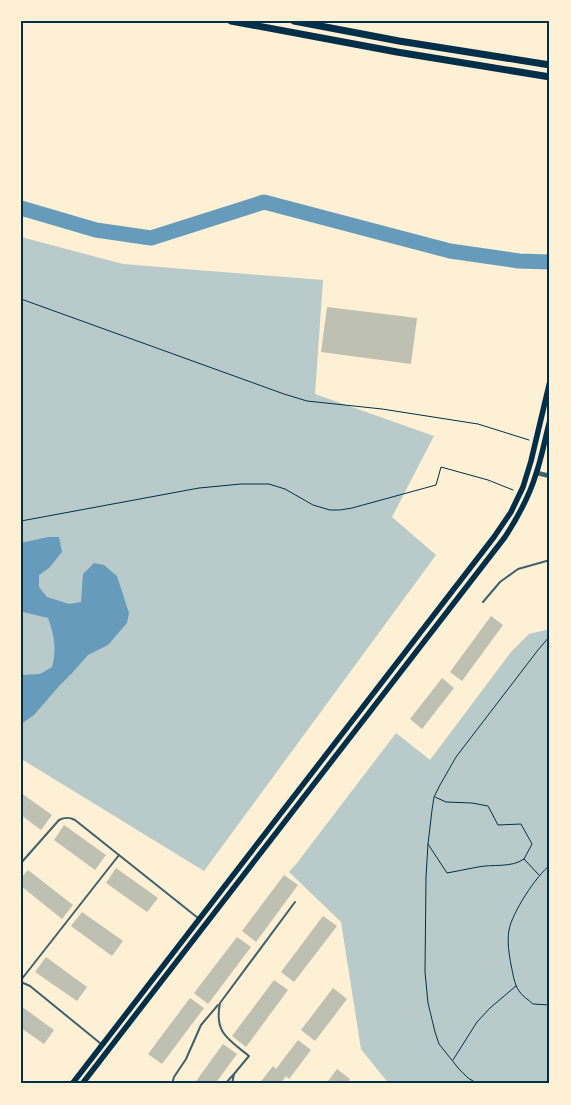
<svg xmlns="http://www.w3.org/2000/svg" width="571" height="1105" font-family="Montserrat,sans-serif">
<rect width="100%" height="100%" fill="#fdf0d5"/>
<g fill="#b9caca">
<path d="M21 237 123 264 323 280 315 394 434 436 392 517 436 555 204 871 23 760H21Z"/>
<path d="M550 629V1084H389L361 1049 341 922 289 872 297 863 396 733 430 760 511 652 529 634Z"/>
</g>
<path fill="#669bbc" d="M48 537H59L62 552 49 568 39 575V587L47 597 69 604 81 602 83 574 94 563 104 565 117 576 129 613 127 623 108 645 88 655 73 672 59 686 34 715 21 724V675L40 674 52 667C57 649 54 634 48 618L23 612 21 613V543Z"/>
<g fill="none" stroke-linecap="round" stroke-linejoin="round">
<path stroke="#669bbc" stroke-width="15" d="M21 208 96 230 151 238 264 202 450 251 519 261 550 262"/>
</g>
<g fill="#bec0b2">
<path d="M327 307 417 318 411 364 321 352Z"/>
<path d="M491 616 503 625 462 681 450 672Z"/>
<path d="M442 678 454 688 422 729 410 719Z"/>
<path d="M21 793 52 815 41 830 21 815Z"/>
<path d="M64 825 106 855 95 870 54 840Z"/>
<path d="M116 868 158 898 147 912 106 883Z"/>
<path d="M28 870 73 905 62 919 21 886V878Z"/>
<path d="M284 875 298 885 256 942 242 931Z"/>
<path d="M82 912 123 941 112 956 71 926Z"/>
<path d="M323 916 337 926 294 982 281 972Z"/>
<path d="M237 937 251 947 208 1004 194 993Z"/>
<path d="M46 957 87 987 77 1001 35 972Z"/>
<path d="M274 980 288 990 246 1047 232 1036Z"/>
<path d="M333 988 347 999 315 1041 301 1030Z"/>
<path d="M190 998 204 1008 162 1064 148 1054Z"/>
<path d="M21 1006 54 1030 44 1044 21 1028Z"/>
<path d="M298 1040 311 1050 289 1079 286 1076 280 1084H259L273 1066 276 1069Z"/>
<path d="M223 1044 237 1054 215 1084H194Z"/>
<path d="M337 1069 350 1079 347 1084H326Z"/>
</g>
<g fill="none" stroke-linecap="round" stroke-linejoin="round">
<g stroke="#003049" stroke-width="1">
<path d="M21 299 284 394 307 401 382 409 478 424 529 440"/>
<path d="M21 521 199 488 241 484H269L285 489 313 505 330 510H340L352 508 436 485 441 467 488 480 513 490"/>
<path d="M435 797 446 802 472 803 488 806 498 825 521 824 532 844 524 859"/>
<path d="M428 844 447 873C457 871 468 869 478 867 493 864 511 868 524 859L539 875"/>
<path d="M550 865C536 876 512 913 509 930 507 942 509 953 511 965 513 973 514 984 519 991 522 996 529 1000 533 1004L550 1005"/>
<path d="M453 1060 477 1022 490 1008 516 986"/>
<path d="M478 1084 468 1078 459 1069 439 1044 435 1032 428 1003 425 972 426 877 428 844 432 810 434 797 440 785 456 757 538 650 550 636"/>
</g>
<g stroke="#3f606c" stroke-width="2">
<path d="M483 602 500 582 518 569 550 560"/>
<path d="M21 863 59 820C65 817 69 817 75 820L198 918"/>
<path d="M21 980 119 855"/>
<path d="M21 982 30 986 100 1043"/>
<path d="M234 1074 249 1056C228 1039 214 1033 220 1003L295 902"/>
<path d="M172 1084 174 1077 186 1059 201 1025 218 1005"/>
<path d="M225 1084 234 1074 232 1084"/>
</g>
<path stroke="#3f606c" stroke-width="4.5" d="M537 473 550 476"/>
<g stroke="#003049" stroke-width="5.5">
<path d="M72 1084 494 537 511 512 523 487 531 461 550 381"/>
<path d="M82 1084 505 537C518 517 529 497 536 474 542 457 545 438 550 420"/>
</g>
<g stroke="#003049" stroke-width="7">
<path d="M231 21 397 52 550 77"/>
<path d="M294 21 399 41 550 65"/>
</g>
</g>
<rect width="571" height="1105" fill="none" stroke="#fdf0d5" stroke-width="45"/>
<rect x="22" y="22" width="526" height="1060" fill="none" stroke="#003049" stroke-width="2"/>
</svg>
